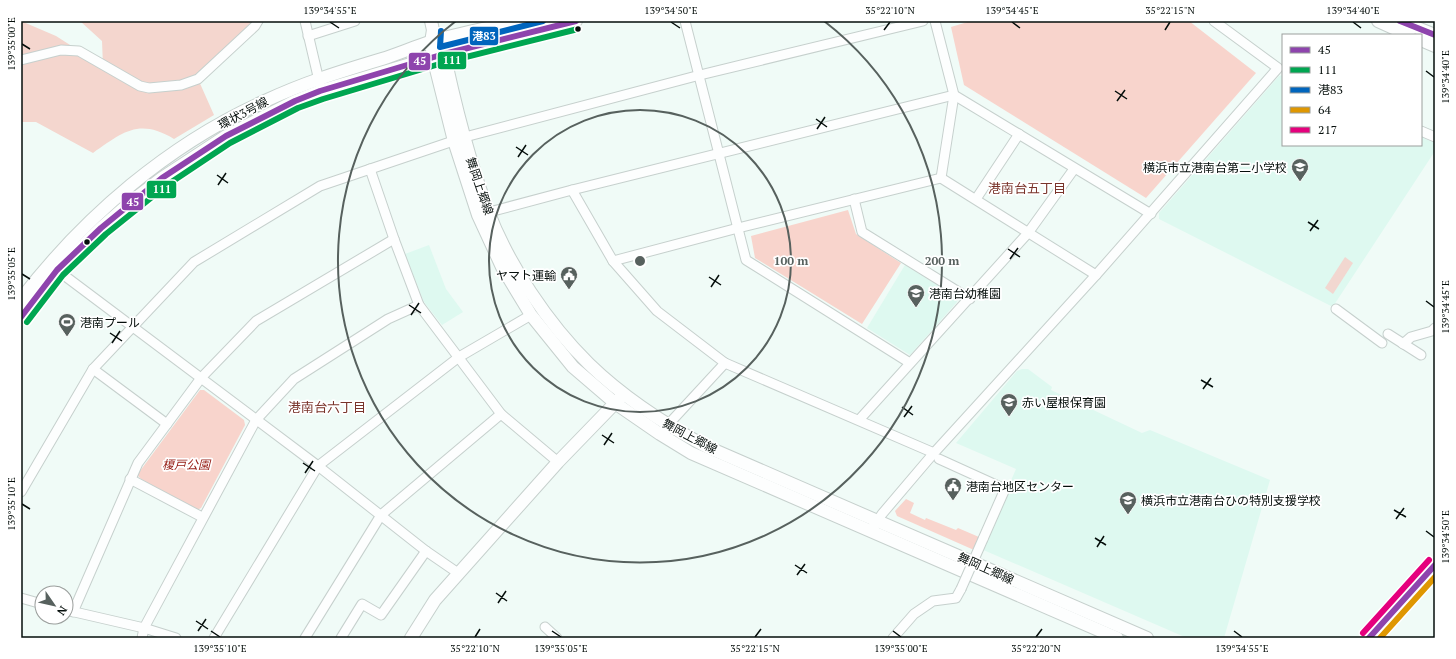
<svg xmlns="http://www.w3.org/2000/svg" width="1456" height="659" font-family="'PT Serif','Noto Sans JP',serif">
<rect width="100%" height="100%" fill="#f0fbf7"/>
<g fill="#def9f0">
<path d="M1283 75V145H1421V137L1435 143V151L1334 305 1331 306 1159 219V213L1279 76Z"/>
<path d="M429 245 446 289 463 312 442 325 424 302 405 254Z"/>
<path d="M905 265 958 298 957 302 910 355 867 328Z"/>
<path d="M1022 369H1028L1052 387 1051 390 1142 433 1150 430 1270 480 1224 638H1187L981 549 1016 469 956 443 1017 371Z"/>
</g>
<g fill="#f8d4cc">
<path d="M971 21H1189L1256 73 1146 198 964 85 951 27Z"/>
<path d="M848 210 856 234 901 263 862 324 755 258 751 236Z"/>
<path d="M200 390H204L244 420 245 425 201 508 197 510 141 479 137 475Z"/>
<path d="M906 499 914 503 910 513 925 520 926 518 956 530 958 528 979 537 974 550 897 516 895 511Z"/>
</g>
<path fill="#f4d6ce" d="M21 21 56 36 103 66 102 41 80 21H256L198 79 214 115 174 139C139 118 123 132 93 153L36 122H21Z"/>
<path fill="#f2d7d0" d="M1345 257 1353 263 1333 294 1325 288Z"/>
<g fill="none" stroke-linecap="round" stroke-linejoin="round">
<defs>
<g id="street">
<path d="M305 21 320 85"/>
<path d="M685 21 746 260 910 363"/>
<path d="M308 36 355 21"/>
<path d="M21 60 61 50 79 51 140 86 149 88 181 85 198 79 255 26 258 21"/>
<path d="M1421 131 1435 137"/>
<path d="M370 169 394 239 419 305 501 414 558 462"/>
<path d="M572 190 954 95 1151 214"/>
<path d="M854 199 862 232 970 299"/>
<path d="M976 199 1019 134"/>
<path d="M482 214 572 190 613 261 657 311 725 363 934 453"/>
<path d="M613 261 738 228 941 178"/>
<path d="M53 267 318 466 426 551 458 573"/>
<path d="M1096 275 1278 68 1214 21"/>
<path d="M1336 309 1382 343"/>
<path d="M1388 334 1421 355"/>
<path d="M1403 344 1411 337 1432 331 1435 328"/>
<path d="M93 369 167 424"/>
<path d="M859 420 1028 233 1074 169"/>
<path d="M665 428 725 363"/>
<path d="M939 459 1005 489 983 539"/>
<path d="M130 479 202 517"/>
<path d="M21 492 93 369 194 262 320 186 465 137 700 75 923 21"/>
<path d="M874 526 882 514 933 454 1096 275 941 178 954 95 935 21"/>
<path d="M21 598 42 604"/>
<path d="M66 610 144 628 176 638"/>
<path d="M73 612 138 463 201 378 256 321 394 239"/>
<path d="M545 627 557 638"/>
<path d="M142 638 144 628 256 420 294 379 388 319 419 305"/>
<path d="M214 638 318 466 459 357 531 315"/>
<path d="M305 638 381 515 501 414"/>
<path d="M341 638 362 604 381 615 426 551"/>
<path d="M893 638 914 614 933 601 956 598 961 589"/>
</g>
<g id="secondary">
<path d="M431 21 433 30 441 39C453 97 467 156 488 211 508 264 548 324 589 364 624 398 664 424 707 447L1147 638"/>
<path d="M1378 21 1409 35"/>
<path d="M1400 21 1435 35"/>
<path d="M433 30 431 42 433 57 454 141 478 215 502 267 531 315 573 367 615 403 660 434 691 453 1117 638"/>
<path d="M1421 40 1435 46"/>
<path d="M21 299C85 216 169 144 265 101 303 83 342 71 382 59 398 54 414 47 430 42 459 33 489 28 518 21"/>
<path d="M21 317 57 270 101 228 132 201 162 178 226 136 295 101 320 91 444 54 576 21"/>
<path d="M411 638 435 600 558 462 620 398"/>
<path d="M1369 638 1435 565"/>
</g>
</defs>
<use href="#street" stroke="#c6d0cd" stroke-width="11"/>
<use href="#secondary" stroke="#c6d0cd" stroke-width="14"/>
<use href="#street" stroke="#fdfefe" stroke-width="9"/>
<use href="#secondary" stroke="#fdfefe" stroke-width="12"/>
<defs>
<path id="street-bridge" d="M961 589 983 539"/>
</defs>
<use href="#street-bridge" stroke="#c6d0cd" stroke-width="11" stroke-linecap="butt"/>
<use href="#street-bridge" stroke="#fdfefe" stroke-width="9"/>
<defs>
<g id="bus-1">
<path d="M1400 21 1435 35"/>
<path d="M21 317 57 270 101 228 162 178 226 136 295 101 320 91 444 54 576 21"/>
<path d="M1369 638 1435 565"/>
</g>
<path id="bus-2" d="M27 322 63 275 106 234 167 185 230 143 298 108 323 99 446 62 578 29"/>
<path id="bus-3" d="M441 31 440 47 543 21"/>
<path id="bus-4" d="M1380 638 1435 577"/>
<path id="bus-5" d="M1363 633 1429 560"/>
</defs>
<use href="#bus-1" stroke="#fff" stroke-width="9"/>
<use href="#bus-2" stroke="#fff" stroke-width="9"/>
<use href="#bus-3" stroke="#fff" stroke-width="9"/>
<use href="#bus-4" stroke="#fff" stroke-width="9"/>
<use href="#bus-5" stroke="#fff" stroke-width="9"/>
<use href="#bus-1" stroke="#8e44ad" stroke-width="6"/>
<use href="#bus-2" stroke="#00a651" stroke-width="6"/>
<use href="#bus-3" stroke="#0065bd" stroke-width="6"/>
<use href="#bus-4" stroke="#df9701" stroke-width="6"/>
<use href="#bus-5" stroke="#e5007d" stroke-width="6"/>
</g>
<path fill="none" stroke="#050e0b" stroke-width="1.5" d="M330 22 339 28M671 22 680 28M1012 22 1020 28M1353 22 1361 28M884 30 890 22M1165 30 1170 22M22 44 30 49M1426 71 1434 77M1115 91 1127 99M1117 101 1125 90M816 119 827 127M817 129 825 117M516 147 528 155M518 157 526 145M217 175 228 183M218 185 226 173M1308 222 1319 229M1310 231 1318 220M1008 249 1020 257M1010 259 1018 248M22 274 30 279M709 277 721 285M711 287 719 275M1426 301 1434 307M409 305 421 313M411 315 419 303M110 333 122 341M112 343 120 331M1201 380 1213 387M1203 389 1211 378M902 407 913 415M904 417 912 406M602 435 614 443M604 445 612 433M303 463 315 471M305 473 313 461M22 504 30 509M1394 510 1406 517M1396 519 1404 508M1426 531 1434 537M1095 538 1106 545M1097 547 1104 536M795 565 807 573M797 575 805 564M496 593 507 601M498 603 506 591M196 621 208 629M198 631 206 619M211 631 220 637M552 631 561 637M893 631 901 637M1234 631 1242 637M475 637 480 629M755 637 761 629M1036 637 1042 629"/>
<g fill="none" stroke="#57615e" stroke-width="2">
<circle cx="640" cy="261" r="151"/>
<path d="M824 21A302 302 0 1 1 456 21"/>
</g>
<defs>
<symbol id="school-pin" viewBox="-11 -11 22 30"><path d="M0 17L-7.5 6A9.5 9.5 0 1 1 7.5 6Z" fill="#57615e" stroke="#fff"/><path d="M0-5L7-2L0 1L-7-2ZM-4 1L0 2.5L4 1V4Q0 6-4 4Z" fill="#fff"/></symbol>
<symbol id="civic-pin" viewBox="-11 -11 22 30"><path d="M0 17L-7.5 6A9.5 9.5 0 1 1 7.5 6Z" fill="#57615e" stroke="#fff"/><path d="M-.6-6.5H3V-4.5H.6V-3L4-1V1h2V6H-6V1h2V-1L-.6-3ZM-1.2 2.5V6h2.4V2.5Z" fill="#fff"/></symbol>
<symbol id="stadium-pin" viewBox="-11 -11 22 30"><path d="M0 17L-7.5 6A9.5 9.5 0 1 1 7.5 6Z" fill="#57615e" stroke="#fff"/><path d="M0-5a6.5 5 0 1 0 0 10a6.5 5 0 1 0 0-10ZM-3.5-1.8h7v3.6h-7Z" fill="#fff"/></symbol>
</defs>
<g fill-rule="evenodd">
<use href="#school-pin" x="1290" y="157" width="20" height="27"/>
<use href="#civic-pin" x="559" y="265" width="20" height="27"/>
<use href="#school-pin" x="906" y="283" width="20" height="27"/>
<use href="#stadium-pin" x="57" y="312" width="20" height="27"/>
<use href="#school-pin" x="999" y="392" width="20" height="27"/>
<use href="#civic-pin" x="943" y="476" width="20" height="27"/>
<use href="#school-pin" x="1118" y="490" width="20" height="27"/>
</g>
<g fill="#050e0b" stroke="#fff" stroke-width="1.5">
<circle cx="578" cy="29" r="3.5"/>
<circle cx="87" cy="242" r="3.5"/>
</g>
<g text-anchor="middle" dominant-baseline="central" stroke-width="3.5" stroke-linejoin="round" paint-order="stroke">
<g font-size="12" fill="#050e0b" stroke="#fff">
<text transform="translate(243 113) rotate(-28)">環状3号線</text>
<text transform="translate(480 186) rotate(71)">舞岡上郷線</text>
<text transform="translate(690 436) rotate(28)">舞岡上郷線</text>
<text transform="translate(986 568) rotate(24)">舞岡上郷線</text>
</g>
<g font-size="12" fill="#050e0b" stroke="#fff" text-anchor="start">
<text x="1287" y="167" text-anchor="end">横浜市立港南台第二小学校</text>
<text x="556" y="275" text-anchor="end">ヤマト運輸</text>
<text x="929" y="293">港南台幼稚園</text>
<text x="80" y="322">港南プール</text>
<text x="1022" y="402">赤い屋根保育園</text>
<text x="966" y="486">港南台地区センター</text>
<text x="1141" y="500">横浜市立港南台ひの特別支援学校</text>
</g>
<g font-size="12" font-style="italic" fill="#941911" stroke="#fff">
<text x="186" y="464">榎戸公園</text>
</g>
<g font-size="13" fill="#79332a" stroke="#fff">
<text x="1027" y="188">港南台五丁目</text>
<text x="327" y="407">港南台六丁目</text>
</g>
</g>
<circle cx="640" cy="261" r="6" fill="#57615e" stroke="#fff" stroke-width="2"/>
<g font-size="12" text-anchor="middle" font-weight="bold" fill="#57615e" stroke="#fff" stroke-width="3.5" stroke-linejoin="round" paint-order="stroke">
<text x="791" y="265">100 m</text>
<text x="942" y="265">200 m</text>
</g>
<g stroke="#fff" stroke-width="1.5">
<rect x="469" y="26" width="30" height="20" rx="4" fill="#0065bd"/>
<rect x="437" y="51" width="30" height="19" rx="4" fill="#00a651"/>
<rect x="408" y="52" width="23" height="19" rx="4" fill="#8e44ad"/>
<rect x="146" y="180" width="31" height="19" rx="4" fill="#00a651"/>
<rect x="121" y="192" width="23" height="19" rx="4" fill="#8e44ad"/>
</g>
<g font-size="11" text-anchor="middle" font-weight="bold" fill="#fff">
<text x="484" y="40">港83</text>
<text x="452" y="64">111</text>
<text x="420" y="65">45</text>
<text x="162" y="193">111</text>
<text x="133" y="206">45</text>
</g>
<rect width="1456" height="659" fill="none" stroke="#ffffff" stroke-width="44"/>
<rect x="1282" y="34" width="140" height="112" fill="#ffffff" stroke="#9b9f9d"/>
<rect x="1290" y="47" width="20" height="6" fill="#8e44ad" stroke="#9b9f9d"/>
<text x="1318" y="54" font-size="12" fill="#050e0b">45</text>
<rect x="1290" y="67" width="20" height="6" fill="#00a651" stroke="#9b9f9d"/>
<text x="1318" y="74" font-size="12" fill="#050e0b">111</text>
<rect x="1290" y="87" width="20" height="6" fill="#0065bd" stroke="#9b9f9d"/>
<text x="1318" y="94" font-size="12" fill="#050e0b">港83</text>
<rect x="1290" y="107" width="20" height="6" fill="#df9701" stroke="#9b9f9d"/>
<text x="1318" y="114" font-size="12" fill="#050e0b">64</text>
<rect x="1290" y="127" width="20" height="6" fill="#e5007d" stroke="#9b9f9d"/>
<text x="1318" y="134" font-size="12" fill="#050e0b">217</text>
<g transform="translate(54 605) rotate(124)"><circle r="19" fill="#ffffff" stroke="#9b9f9d"/>
<path d="M0-3L7 15L0 10L-7 15Z" fill="#57615e"/>
<text y="-6" font-size="11" font-weight="bold" text-anchor="middle" fill="#050e0b">N</text>
</g>
<rect x="22" y="22" width="1412" height="615" fill="none" stroke="#050e0b" stroke-width="1.5"/>
<g font-size="10" text-anchor="middle" fill="#050e0b">
<text x="330" y="14">139°34'55"E</text>
<text x="671" y="14">139°34'50"E</text>
<text x="890" y="14">35°22'10"N</text>
<text x="1012" y="14">139°34'45"E</text>
<text x="1170" y="14">35°22'15"N</text>
<text x="1353" y="14">139°34'40"E</text>
<text transform="translate(11 44) rotate(-90)" y="4">139°35'00"E</text>
<text transform="translate(1445 77) rotate(-90)" y="4">139°34'40"E</text>
<text transform="translate(11 274) rotate(-90)" y="4">139°35'05"E</text>
<text transform="translate(1445 307) rotate(-90)" y="4">139°34'45"E</text>
<text transform="translate(11 504) rotate(-90)" y="4">139°35'10"E</text>
<text transform="translate(1445 537) rotate(-90)" y="4">139°34'50"E</text>
<text x="220" y="652">139°35'10"E</text>
<text x="475" y="652">35°22'10"N</text>
<text x="561" y="652">139°35'05"E</text>
<text x="755" y="652">35°22'15"N</text>
<text x="901" y="652">139°35'00"E</text>
<text x="1036" y="652">35°22'20"N</text>
<text x="1242" y="652">139°34'55"E</text>
</g>
</svg>
